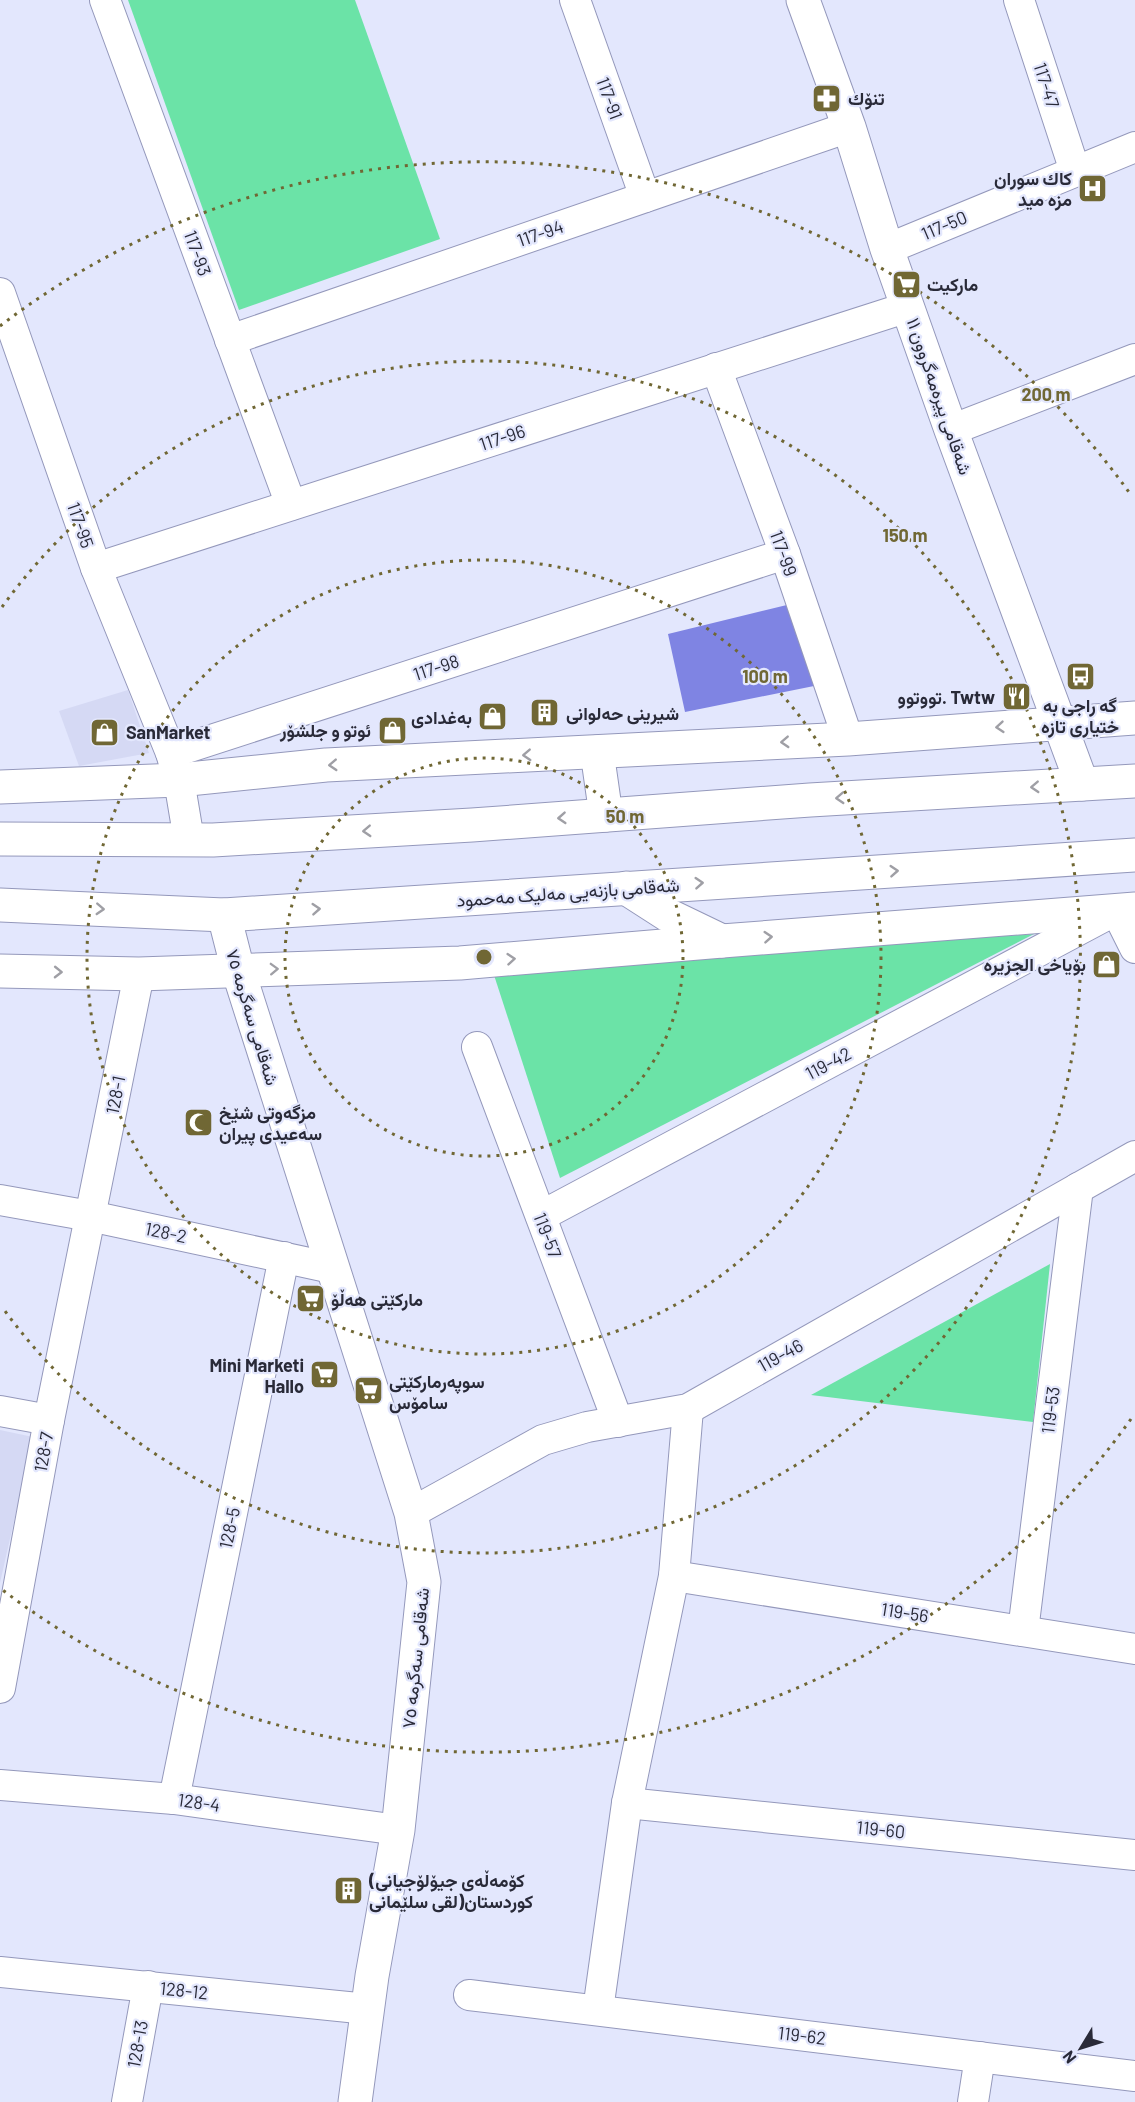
<svg xmlns="http://www.w3.org/2000/svg" width="1135" height="2102" font-family="Barlow,Vazirmatn,sans-serif">
<rect width="100%" height="100%" fill="#e3e7fd"/>
<g fill="#d5d9f4">
<path d="M128 690 149 753 79 766 59 711Z"/>
<path d="M0 1430 33 1437 0 1583Z"/>
</g>
<g fill="#6be3a7">
<path d="M128 0H355L440 239 239 310Z"/>
<path d="M1034 934 560 1178 493 972Z"/>
<path d="M1050 1264 1033 1422 811 1395Z"/>
</g>
<path fill="#7f84e3" d="M791 604 814 686 685 712 668 634Z"/>
<g fill="none" stroke-linecap="round" stroke-linejoin="round">
<defs>
<g id="minor">
<path d="M105 0 291 505"/>
<path d="M575 0 645 197"/>
<path d="M1019 0 1075 171"/>
<path d="M887 249 1135 147"/>
<path d="M0 293 96 568 171 753 179 780 189 840"/>
<path d="M230 340 849 127"/>
<path d="M716 368 785 554 848 739"/>
<path d="M951 430 1135 359"/>
<path d="M96 568 908 307"/>
<path d="M171 753 785 554"/>
<path d="M477 1047 618 1422"/>
<path d="M0 1200 90 1216 332 1268"/>
<path d="M541 1216 1116 910 1135 948"/>
<path d="M0 1411 49 1420"/>
<path d="M411 1513 543 1440 587 1427 688 1409 1135 1156"/>
<path d="M674 1576 1135 1649"/>
<path d="M1023 1631 1078 1188"/>
<path d="M0 1688 49 1420 139 974"/>
<path d="M0 1785 174 1799 398 1830"/>
<path d="M174 1799 284 1257"/>
<path d="M627 1803 1135 1855"/>
<path d="M0 1972 368 2009"/>
<path d="M469 1995 1135 2076"/>
<path d="M598 2010 627 1803 674 1576 688 1409"/>
<path d="M127 2102 148 1986"/>
<path d="M973 2102 980 2057"/>
</g>
<g id="tertiary">
<path d="M803 0 849 127 887 249 951 430 1082 784"/>
<path d="M224 915 238 970 411 1513 424 1582 398 1830 372 1976 355 2102"/>
</g>
<g id="secondary">
<path d="M597 752 606 815"/>
<path d="M0 787 179 780 326 765 848 739 1135 718"/>
<path d="M0 971 139 974 460 963 722 941 1135 909"/>
</g>
<g id="trunk">
<path d="M0 839 213 840 472 825 810 800 1135 781"/>
<path d="M626 888 668 915 722 941"/>
<path d="M0 905 224 915 1135 855"/>
</g>
</defs>
<use href="#minor" stroke="#9498bb" stroke-width="32"/>
<use href="#tertiary" stroke="#9498bb" stroke-width="35"/>
<use href="#secondary" stroke="#9498bb" stroke-width="35"/>
<use href="#trunk" stroke="#9498bb" stroke-width="35"/>
<use href="#minor" stroke="#fff" stroke-width="30"/>
<use href="#tertiary" stroke="#fff" stroke-width="33"/>
<use href="#secondary" stroke="#fff" stroke-width="33"/>
<use href="#trunk" stroke="#fff" stroke-width="33"/>
</g>
<defs><path id="oneway-chevron" d="M-2-3.5L2.5 0L-2 3.5" fill="none" stroke-width="1.6" stroke-linecap="round" stroke-linejoin="round" transform="scale(1.5)"/></defs>
<g stroke="#9f9fa5">
<use href="#oneway-chevron" transform="translate(1000 727) rotate(175)"/>
<use href="#oneway-chevron" transform="translate(785 742) rotate(177)"/>
<use href="#oneway-chevron" transform="translate(527 755) rotate(177)"/>
<use href="#oneway-chevron" transform="translate(333 765) rotate(177)"/>
<use href="#oneway-chevron" transform="translate(1035 787) rotate(177)"/>
<use href="#oneway-chevron" transform="translate(840 798) rotate(177)"/>
<use href="#oneway-chevron" transform="translate(562 818) rotate(176)"/>
<use href="#oneway-chevron" transform="translate(367 831) rotate(177)"/>
<use href="#oneway-chevron" transform="translate(894 871) rotate(-4)"/>
<use href="#oneway-chevron" transform="translate(699 883) rotate(-4)"/>
<use href="#oneway-chevron" transform="translate(100 909) rotate(3)"/>
<use href="#oneway-chevron" transform="translate(316 909) rotate(-4)"/>
<use href="#oneway-chevron" transform="translate(768 937) rotate(-4)"/>
<use href="#oneway-chevron" transform="translate(511 959) rotate(-5)"/>
<use href="#oneway-chevron" transform="translate(274 969) rotate(-2)"/>
<use href="#oneway-chevron" transform="translate(58 972) rotate(1)"/>
</g>
<g fill="none" stroke="#706734" stroke-width="3" stroke-dasharray="3 6">
<circle cx="484" cy="957" r="199"/>
<circle cx="484" cy="957" r="397"/>
<path d="M2 607A596 596 0 1 1 2 1307"/>
<path d="M1131 1419A795 795 0 0 1 0 1588M0 326A795 795 0 0 1 1131 495"/>
</g>
<defs>
<symbol id="pharmacy-square" viewBox="-11 -11 22 22"><rect x="-9" y="-9" width="18" height="18" rx="4" fill="#706734" stroke="#e3e7fd"/><path d="M-2-6h4v4h4v4h-4v4h-4v-4h-4v-4h4Z" fill="#fff"/></symbol>
<symbol id="hospital-square" viewBox="-11 -11 22 22"><rect x="-9" y="-9" width="18" height="18" rx="4" fill="#706734" stroke="#e3e7fd"/><path d="M-5-5h3v3.5h4V-5h3V5h-3V1.5h-4V5h-3Z" fill="#fff"/></symbol>
<symbol id="supermarket-square" viewBox="-11 -11 22 22"><rect x="-9" y="-9" width="18" height="18" rx="4" fill="#706734" stroke="#e3e7fd"/><path d="M-6-5.5h2.5l.6 2H6L4.5 2H-2.5L-4.4-4H-6ZM-1.5 3.2a1.3 1.3 0 1 0 .1 0ZM3 3.2a1.3 1.3 0 1 0 .1 0Z" fill="#fff"/></symbol>
<symbol id="bus-square" viewBox="-11 -11 22 22"><rect x="-9" y="-9" width="18" height="18" rx="4" fill="#706734" stroke="#e3e7fd"/><path d="M-5-6H5V4H4V6H2V4H-2V6H-4V4H-5ZM-3.5-4V0h7V-4ZM-3.5 1.2v1.5H-2V1.2ZM2 1.2v1.5H3.5V1.2Z" fill="#fff"/></symbol>
<symbol id="restaurant-square" viewBox="-11 -11 22 22"><rect x="-9" y="-9" width="18" height="18" rx="4" fill="#706734" stroke="#e3e7fd"/><path d="M-5-6h1v4h1v-4h1v4h1v-4h1v5L-1.5 .5V6h-2V.5L-5-1ZM5-6V6H3V1.5H1.5Q1.5-4 5-6Z" fill="#fff"/></symbol>
<symbol id="building-square" viewBox="-11 -11 22 22"><rect x="-9" y="-9" width="18" height="18" rx="4" fill="#706734" stroke="#e3e7fd"/><path d="M-4-6H4V6H1V3H-1V6H-4ZM-2.5-4.3h1.7v1.8h-1.7ZM.8-4.3h1.7v1.8H.8ZM-2.5-1h1.7V.8h-1.7ZM.8-1h1.7V.8H.8Z" fill="#fff"/></symbol>
<symbol id="shop-square" viewBox="-11 -11 22 22"><rect x="-9" y="-9" width="18" height="18" rx="4" fill="#706734" stroke="#e3e7fd"/><path d="M-5-2.5h2.3a2.7 3.5 0 0 1 5.4 0H5L5.5 6h-11ZM-1.5-2.5h3a1.5 2.3 0 0 0-3 0Z" fill="#fff"/></symbol>
<symbol id="mosque-square" viewBox="-11 -11 22 22"><rect x="-9" y="-9" width="18" height="18" rx="4" fill="#706734" stroke="#e3e7fd"/><path d="M3.5-4.9A6 6 0 1 0 3.5 4.9A5 5 0 1 1 3.5-4.9Z" fill="#fff"/></symbol>
</defs>
<g fill-rule="evenodd">
<use href="#pharmacy-square" x="810" y="82" width="33" height="33"/>
<use href="#hospital-square" x="1076" y="172" width="33" height="33"/>
<use href="#supermarket-square" x="890" y="268" width="33" height="33"/>
<use href="#bus-square" x="1064" y="660" width="33" height="33"/>
<use href="#restaurant-square" x="1000" y="680" width="33" height="33"/>
<use href="#building-square" x="528" y="696" width="33" height="33"/>
<use href="#shop-square" x="476" y="700" width="33" height="33"/>
<use href="#shop-square" x="376" y="714" width="33" height="33"/>
<use href="#shop-square" x="88" y="716" width="33" height="33"/>
<use href="#shop-square" x="1090" y="948" width="33" height="33"/>
<use href="#mosque-square" x="182" y="1106" width="33" height="33"/>
<use href="#supermarket-square" x="294" y="1282" width="33" height="33"/>
<use href="#supermarket-square" x="308" y="1358" width="33" height="33"/>
<use href="#supermarket-square" x="352" y="1374" width="33" height="33"/>
<use href="#building-square" x="332" y="1874" width="33" height="33"/>
</g>
<g text-anchor="middle" dominant-baseline="central" stroke-width="4.5" stroke-linejoin="round" paint-order="stroke">
<g font-size="18" fill="#292a38" stroke="#e3e7fd">
<text transform="translate(1047 85) rotate(72)">117-47</text>
<text transform="translate(610 98) rotate(70)">117-91</text>
<text transform="translate(944 225) rotate(-23)">117-50</text>
<text transform="translate(540 233) rotate(-19)">117-94</text>
<text transform="translate(198 253) rotate(70)">117-93</text>
<text transform="translate(940 396) rotate(71)">شەقامی پیرەمەگروون ١١</text>
<text transform="translate(502 437) rotate(-18)">117-96</text>
<text transform="translate(81 525) rotate(71)">117-95</text>
<text transform="translate(784 553) rotate(70)">117-99</text>
<text transform="translate(436 667) rotate(-18)">117-98</text>
<text transform="translate(568 892) rotate(-4)">شەقامی بازنەیی مەلیک مەحمود</text>
<text transform="translate(253 1017) rotate(73)">شەقامی سەگرمە ٧٥</text>
<text transform="translate(828 1063) rotate(-28)">119-42</text>
<text transform="translate(115 1095) rotate(-79)">128-1</text>
<text transform="translate(166 1232) rotate(12)">128-2</text>
<text transform="translate(548 1235) rotate(69)">119-57</text>
<text transform="translate(780 1355) rotate(-29)">119-46</text>
<text transform="translate(1050 1410) rotate(-83)">119-53</text>
<text transform="translate(43 1452) rotate(-80)">128-7</text>
<text transform="translate(229 1528) rotate(-78)">128-5</text>
<text transform="translate(905 1612) rotate(9)">119-56</text>
<text transform="translate(415 1658) rotate(-84)">شەقامی سەگرمە ٧٥</text>
<text transform="translate(199 1802) rotate(8)">128-4</text>
<text transform="translate(881 1829) rotate(6)">119-60</text>
<text transform="translate(184 1990) rotate(6)">128-12</text>
<text transform="translate(802 2035) rotate(7)">119-62</text>
<text transform="translate(137 2044) rotate(-80)">128-13</text>
</g>
<g font-size="18" font-weight="bold" fill="#292a38" stroke="#e3e7fd" text-anchor="start">
<text x="848" y="98">تنۆك</text>
<text x="1072" y="178" text-anchor="end">كاك سوران<tspan x="1072" dy="21">مزه ميد</tspan></text>
<text x="927" y="284">ماركيت</text>
<text x="995" y="697" text-anchor="end">تووتوو. Twtw</text>
<text x="1080" y="705" text-anchor="middle">گه راجی به<tspan x="1080" dy="21">ختيارى تازه</tspan></text>
<text x="566" y="713">شیرینی ‌حەلوانی</text>
<text x="472" y="717" text-anchor="end">بەغدادی</text>
<text x="371" y="730" text-anchor="end">ئوتو و جلشۆر</text>
<text x="126" y="732">SanMarket</text>
<text x="1086" y="964" text-anchor="end">بۆیاخی الجزیرە</text>
<text x="219" y="1112">مزگەوتی شێخ<tspan x="219" dy="21">سەعیدی پیران</tspan></text>
<text x="331" y="1299">مارکێتی هەڵۆ</text>
<text x="304" y="1365" text-anchor="end">Mini Marketi<tspan x="304" dy="21">Hallo</tspan></text>
<text x="389" y="1381">سوپەرمارکێتی<tspan x="389" dy="21">سامۆس</tspan></text>
<text x="369" y="1880">(کۆمەڵەی جیۆلۆجیانی<tspan x="369" dy="21">کوردستان(لقی سلێمانی</tspan></text>
</g>
</g>
<circle cx="484" cy="957" r="9" fill="#706734" stroke="#e3e7fd" stroke-width="3"/>
<g font-size="18" text-anchor="middle" font-weight="bold" fill="#706734" stroke="#e3e7fd" stroke-width="4.5" stroke-linejoin="round" paint-order="stroke">
<text x="1046" y="401">200 m</text>
<text x="905" y="542">150 m</text>
<text x="765" y="683">100 m</text>
<text x="625" y="823">50 m</text>
</g>
<g transform="translate(1081 2048) rotate(232)" stroke="#e3e7fd" stroke-width="4.5" paint-order="stroke">
<path d="M0-4.5L10 22L0 15L-10 22Z" fill="#292a38"/>
<text y="-9" font-size="16" font-weight="bold" text-anchor="middle" fill="#292a38">N</text>
</g>
</svg>
